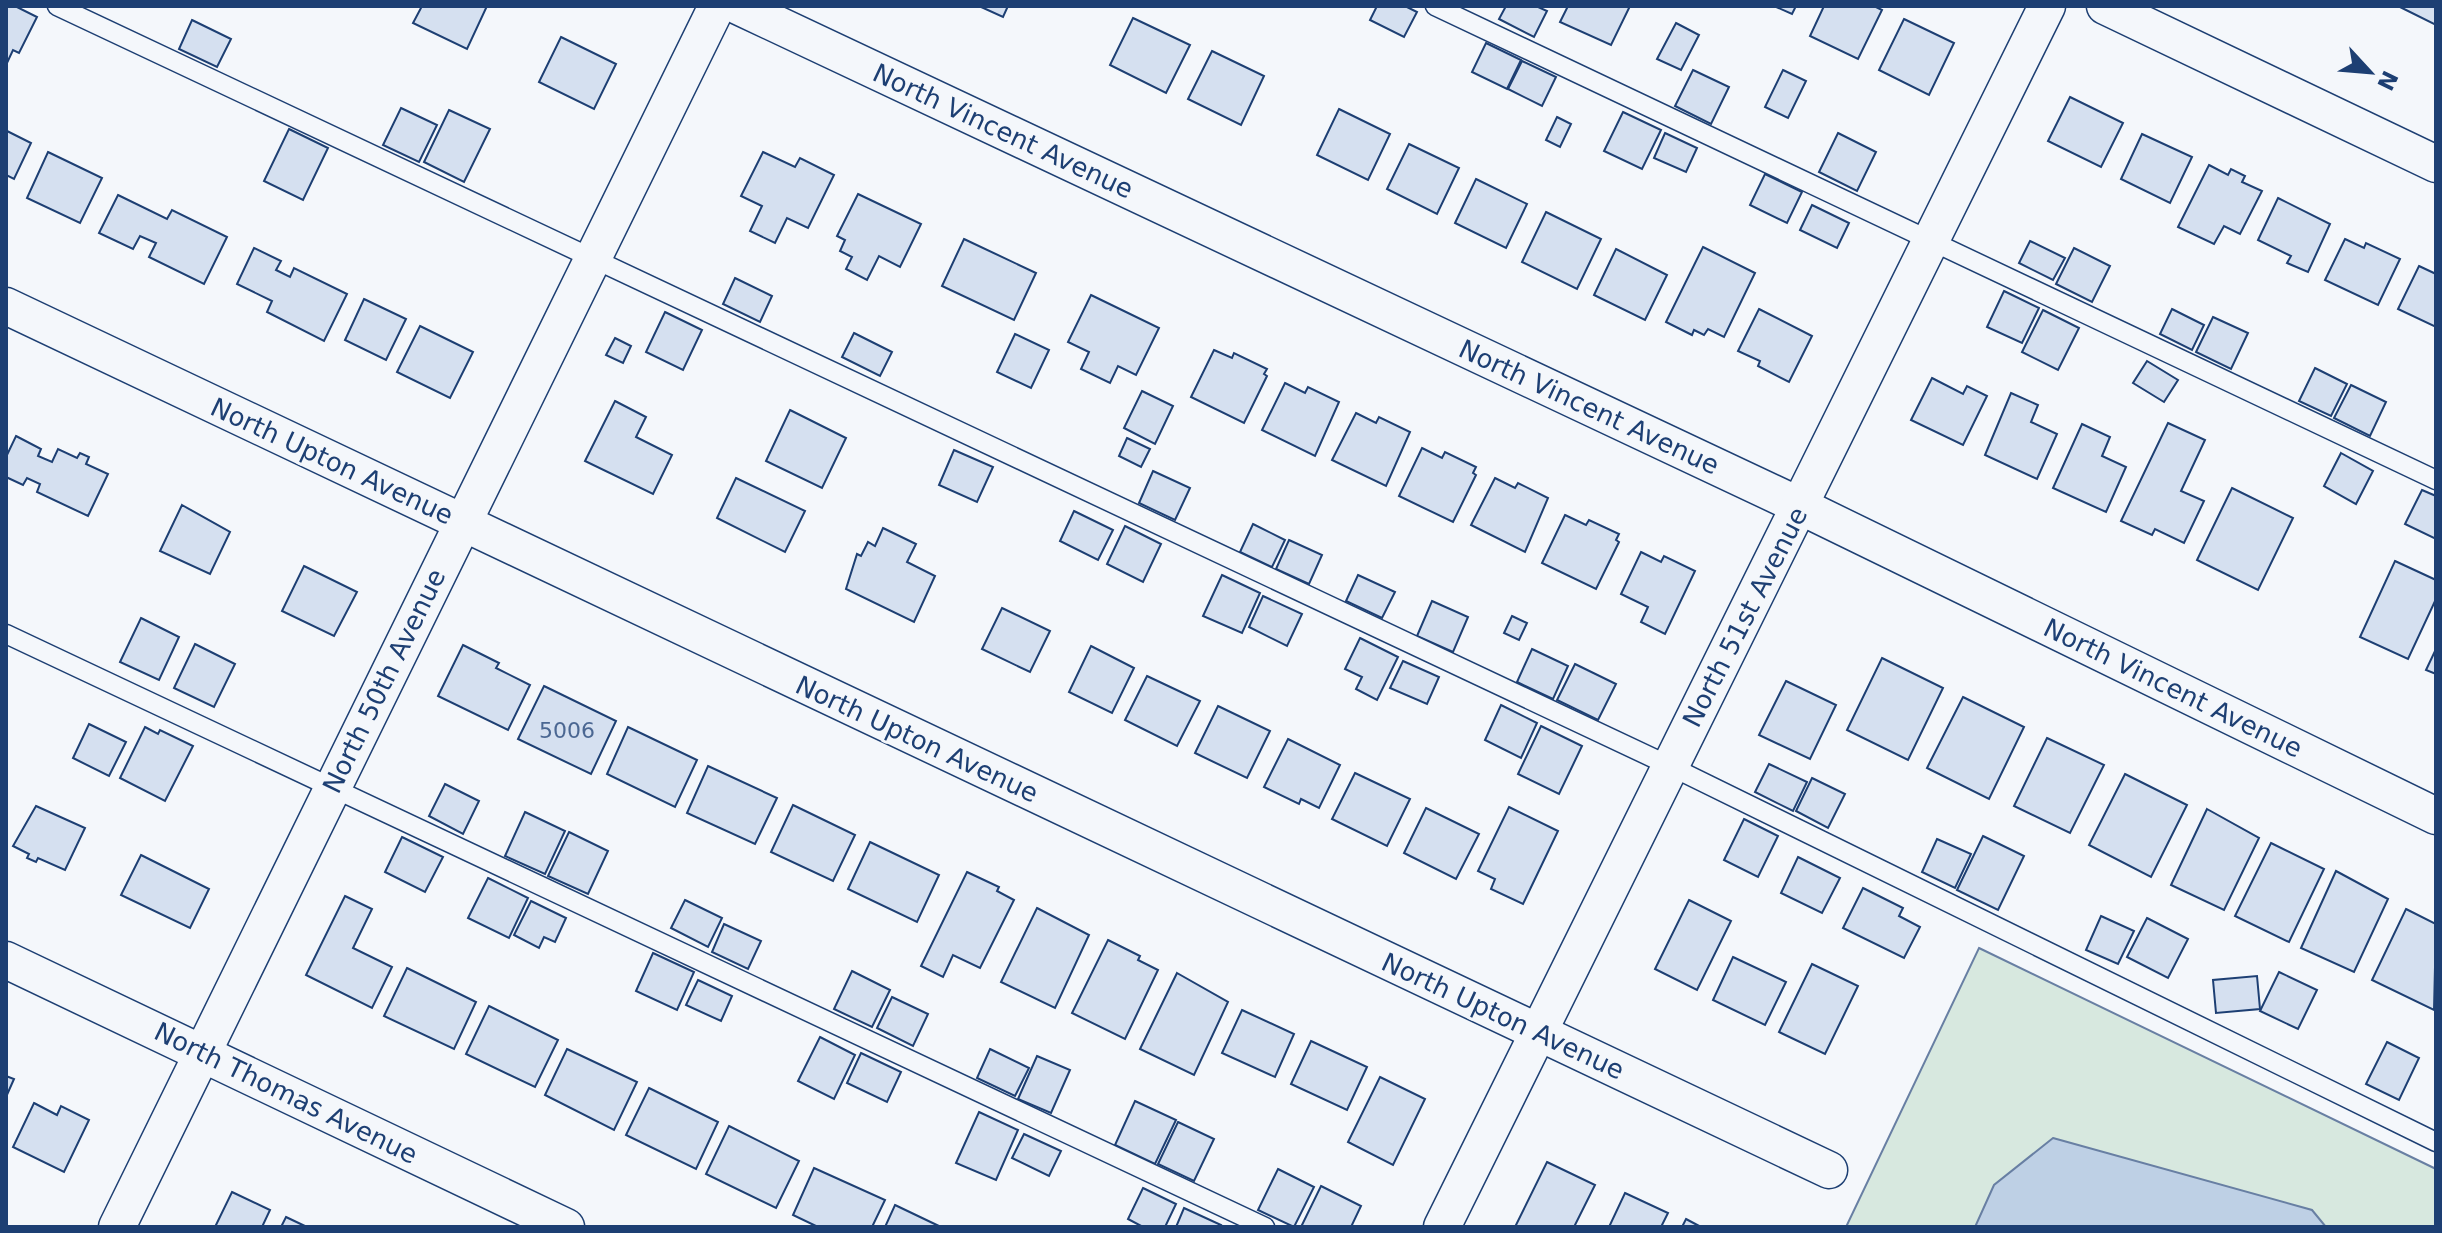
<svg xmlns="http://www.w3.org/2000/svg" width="2442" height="1233" font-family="'DejaVu Sans',sans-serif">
<rect width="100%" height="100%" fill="#f4f7fb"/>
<path fill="#d7e8df" stroke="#687fa3" stroke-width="2" d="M1979 948 2436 1169V1227H1846Z"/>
<path fill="#bed0e5" stroke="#687fa3" stroke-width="2" d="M2053 1138 2312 1210 2326 1227H1975L1994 1185Z"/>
<g fill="#d5e0f0" stroke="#1d3f73" stroke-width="2">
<path d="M6 6H15L37 17 19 53 13 50 6 65Z"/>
<path d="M422 6H487L467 49 413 23Z"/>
<path d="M979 6H1008L1003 17Z"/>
<path d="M1377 6H1405L1417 12 1404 37 1370 20Z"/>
<path d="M1506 6H1536L1547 11 1534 37 1499 19Z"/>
<path d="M1568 6H1630L1611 45 1560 22Z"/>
<path d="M1774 6H1796L1792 14Z"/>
<path d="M1824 6H1874L1882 10 1858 59 1810 36Z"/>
<path d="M2398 6H2436V25Z"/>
<path d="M1133 18 1190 45 1166 93 1110 65Z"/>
<path d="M1904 19 1954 43 1929 95 1879 70Z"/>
<path d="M192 20 231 39 217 67 179 49Z"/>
<path d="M1676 23 1699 35 1681 70 1657 59Z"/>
<path d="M561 37 616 64 594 109 539 82Z"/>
<path d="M1486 43 1521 60 1507 89 1472 72Z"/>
<path d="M1212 51 1264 76 1241 125 1188 99Z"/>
<path d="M1522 61 1556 77 1542 106 1508 89Z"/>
<path d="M1693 70 1729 87 1711 124 1675 106Z"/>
<path d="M1783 70 1806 81 1788 118 1765 107Z"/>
<path d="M2070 97 2123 123 2101 167 2048 141Z"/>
<path d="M401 108 437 125 419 162 383 145Z"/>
<path d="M1339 109 1390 134 1368 180 1317 155Z"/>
<path d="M449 110 490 129 464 182 424 162Z"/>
<path d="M1623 112 1661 130 1642 169 1604 151Z"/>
<path d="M1557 117 1571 124 1560 147 1546 140Z"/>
<path d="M289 129 328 148 303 200 264 181Z"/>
<path d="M7 131 31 143 14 179 6 175Z"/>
<path d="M1665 133 1697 148 1686 172 1654 158Z"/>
<path d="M1838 133 1876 152 1857 191 1819 172Z"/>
<path d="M2142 134 2192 157 2170 203 2121 179Z"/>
<path d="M1409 144 1459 168 1437 214 1387 189Z"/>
<path d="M48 152 102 178 80 223 27 198Z"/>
<path d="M763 152 795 167 800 158 834 175 808 228 787 218 775 243 750 231 762 206 741 196Z"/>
<path d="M2209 165 2228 175 2231 169 2245 176 2242 182 2262 191 2240 234 2224 226 2214 244 2178 227Z"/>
<path d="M1765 174 1802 192 1787 223 1750 205Z"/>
<path d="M1476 179 1527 204 1506 248 1455 223Z"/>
<path d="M858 194 921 224 900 267 879 256 867 280 846 269 852 257 840 251 845 240 837 236Z"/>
<path d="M118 195 167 219 172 210 227 237 204 284 149 257 156 243 140 236 133 249 99 233Z"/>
<path d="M2278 198 2330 224 2308 272 2287 263 2291 256 2258 240Z"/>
<path d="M1812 205 1849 223 1837 248 1800 230Z"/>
<path d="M1546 212 1601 239 1577 289 1522 262Z"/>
<path d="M964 239 1036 273 1014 320 942 286Z"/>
<path d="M2345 239 2364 248 2366 243 2400 259 2378 305 2325 280Z"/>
<path d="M2030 241 2065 258 2053 280 2019 263Z"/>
<path d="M1703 247 1755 273 1724 337 1708 329 1704 335 1694 330 1692 335 1666 322Z"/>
<path d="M254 248 281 261 276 270 290 277 294 268 347 294 324 341 267 312 272 301 237 284Z"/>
<path d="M2074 248 2110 266 2092 302 2056 284Z"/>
<path d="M1616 249 1667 275 1645 320 1594 295Z"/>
<path d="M2419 266 2436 274V327L2398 309Z"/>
<path d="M735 278 772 296 760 322 723 304Z"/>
<path d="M2004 291 2039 308 2022 343 1987 327Z"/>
<path d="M1091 295 1159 328 1136 375 1118 366 1110 383 1081 369 1089 352 1068 342Z"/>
<path d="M364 299 406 319 386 360 345 340Z"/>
<path d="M1759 309 1812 336 1789 382 1758 366 1760 361 1738 351Z"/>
<path d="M2172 309 2204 325 2192 350 2160 334Z"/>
<path d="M2043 310 2079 328 2058 370 2022 352Z"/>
<path d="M665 312 702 330 683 370 646 352Z"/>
<path d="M2213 317 2248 333 2231 369 2196 352Z"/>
<path d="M420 326 473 352 450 398 397 372Z"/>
<path d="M854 333 892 352 880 376 842 357Z"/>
<path d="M1015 334 1049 350 1031 388 997 372Z"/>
<path d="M615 338 631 346 623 363 606 355Z"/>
<path d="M1214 350 1232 358 1234 353 1267 369 1264 374 1267 376 1244 423 1191 397Z"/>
<path d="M2147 361 2178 380 2164 402 2133 383Z"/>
<path d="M2315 368 2347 384 2331 416 2299 401Z"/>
<path d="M1932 378 1963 394 1967 386 1987 396 1963 445 1911 420Z"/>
<path d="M1285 383 1305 393 1308 387 1339 402 1315 456 1262 430Z"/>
<path d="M2351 385 2386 402 2370 436 2334 418Z"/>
<path d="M1142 391 1173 406 1155 444 1124 428Z"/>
<path d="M2011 393 2038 405 2031 422 2057 434 2037 479 1985 455Z"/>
<path d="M615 401 646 417 636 437 672 455 653 494 585 461Z"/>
<path d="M790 410 846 438 822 488 766 461Z"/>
<path d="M1356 413 1376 423 1379 417 1410 432 1386 486 1332 460Z"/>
<path d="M2168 423 2205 440 2181 491 2204 501 2184 543 2155 529 2152 535 2121 521Z"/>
<path d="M2082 424 2110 437 2102 456 2126 467 2106 512 2053 488Z"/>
<path d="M16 436 41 449 38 456 52 462 58 449 77 458 80 453 89 457 86 464 108 474 88 516 37 492 40 484 27 478 23 485 6 477V457Z"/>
<path d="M1127 438 1150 449 1141 467 1119 456Z"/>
<path d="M1422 448 1442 458 1445 452 1476 467 1473 473 1476 475 1453 522 1399 496Z"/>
<path d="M954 450 993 467 977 502 939 485Z"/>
<path d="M2341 453 2373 471 2356 504 2324 486Z"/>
<path d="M1153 471 1190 488 1175 520 1139 503Z"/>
<path d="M736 478 805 511 785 552 717 518Z"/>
<path d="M1495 478 1515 488 1518 483 1548 498 1525 552 1471 525Z"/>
<path d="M2232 488 2293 518 2258 590 2197 560Z"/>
<path d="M2422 490 2436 496V539L2405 524Z"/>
<path d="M182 505 230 532 210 574 160 551Z"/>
<path d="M1074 511 1113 530 1098 560 1060 541Z"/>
<path d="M1565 515 1586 525 1589 520 1619 534 1616 540 1619 542 1596 589 1542 563Z"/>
<path d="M1253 524 1285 540 1272 567 1240 552Z"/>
<path d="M1125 526 1161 544 1143 582 1107 564Z"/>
<path d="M883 528 916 544 907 562 935 576 914 622 846 589 857 554 861 556 868 542 875 546Z"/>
<path d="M1289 540 1322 555 1309 584 1276 569Z"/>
<path d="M1641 552 1661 562 1664 556 1695 571 1665 634 1641 622 1648 607 1621 594Z"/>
<path d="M2395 561 2436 580V599L2408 659 2360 637Z"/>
<path d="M304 566 357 592 334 636 282 611Z"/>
<path d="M1222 575 1260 593 1242 633 1203 616Z"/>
<path d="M1358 575 1395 592 1382 618 1346 601Z"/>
<path d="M1263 596 1302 614 1287 646 1249 627Z"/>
<path d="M1432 601 1468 617 1453 652 1417 636Z"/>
<path d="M1002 608 1050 631 1030 672 982 649Z"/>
<path d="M1512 616 1527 623 1519 640 1504 633Z"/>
<path d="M141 618 179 637 159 680 120 662Z"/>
<path d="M1360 638 1398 657 1377 700 1356 689 1362 677 1345 669Z"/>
<path d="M195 644 235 664 214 707 174 688Z"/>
<path d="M463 645 499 663 496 668 530 685 508 730 438 696Z"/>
<path d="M1091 646 1134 668 1112 713 1069 692Z"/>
<path d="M1532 649 1568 666 1553 699 1517 682Z"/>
<path d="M2436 649V674L2426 670Z"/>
<path d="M1882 658 1943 688 1908 760 1847 730Z"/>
<path d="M1403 661 1439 677 1427 704 1390 688Z"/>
<path d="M1575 664 1616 684 1598 720 1557 700Z"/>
<path d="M1147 676 1200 701 1177 746 1125 720Z"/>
<path d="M1786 681 1836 705 1810 759 1759 735Z"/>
<path d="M544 686 616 721 591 774 518 739Z"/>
<path d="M1963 697 2024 727 1989 799 1927 768Z"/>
<path d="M1501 705 1537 723 1521 758 1485 740Z"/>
<path d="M1218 706 1270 731 1247 778 1195 753Z"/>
<path d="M89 724 126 742 109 776 73 758Z"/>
<path d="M1541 726 1582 746 1559 794 1518 774Z"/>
<path d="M145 727 158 734 160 730 193 746 165 801 120 778Z"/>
<path d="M628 727 697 760 675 807 607 774Z"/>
<path d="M2047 738 2104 765 2070 833 2014 806Z"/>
<path d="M1288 739 1340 765 1319 808 1301 799 1299 804 1264 787Z"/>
<path d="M1769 764 1807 782 1793 811 1755 792Z"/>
<path d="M708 766 777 798 755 844 687 813Z"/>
<path d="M1355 773 1410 799 1387 846 1332 819Z"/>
<path d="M2125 774 2187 805 2151 877 2089 845Z"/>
<path d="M1812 778 1845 794 1828 828 1796 811Z"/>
<path d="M445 784 479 801 463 834 429 816Z"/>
<path d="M793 805 855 835 833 881 771 852Z"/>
<path d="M36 806 85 828 65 870 38 858 36 862 27 858 29 854 13 846Z"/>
<path d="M1509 807 1558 831 1523 904 1491 889 1495 879 1478 871Z"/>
<path d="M1426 808 1479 834 1456 879 1404 853Z"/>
<path d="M2207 809 2259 838 2224 910 2171 885Z"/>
<path d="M525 812 565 831 545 874 505 856Z"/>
<path d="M1744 819 1778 836 1758 877 1724 860Z"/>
<path d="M569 832 608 851 588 894 548 876Z"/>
<path d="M1983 836 2024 856 1998 910 1957 890Z"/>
<path d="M402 837 443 857 425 892 385 872Z"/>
<path d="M1937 839 1971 854 1955 888 1922 872Z"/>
<path d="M870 842 939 875 917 922 848 889Z"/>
<path d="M2271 843 2324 869 2289 942 2235 916Z"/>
<path d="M141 855 209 889 190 928 121 895Z"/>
<path d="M1798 857 1840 878 1822 913 1781 893Z"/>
<path d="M2336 871 2388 899 2354 972 2301 948Z"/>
<path d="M967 872 999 887 997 891 1014 900 980 968 953 955 943 977 921 966Z"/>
<path d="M488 878 528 898 509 938 468 918Z"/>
<path d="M1863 888 1903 908 1899 916 1920 927 1904 958 1843 928Z"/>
<path d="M345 896 372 909 353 948 392 967 372 1008 306 975Z"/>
<path d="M685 900 722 918 708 947 671 928Z"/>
<path d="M1689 900 1731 921 1697 990 1655 969Z"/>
<path d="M531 901 566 918 555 942 544 937 539 948 514 935Z"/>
<path d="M1037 908 1089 935 1055 1008 1001 982Z"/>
<path d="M2406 909 2436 924 2434 1010 2372 980Z"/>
<path d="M2101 916 2134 931 2118 964 2086 950Z"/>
<path d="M2147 918 2188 939 2168 978 2127 957Z"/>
<path d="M724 924 761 941 748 969 712 952Z"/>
<path d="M1108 940 1140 956 1138 960 1158 970 1125 1039 1072 1013Z"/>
<path d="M653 953 694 972 677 1010 636 991Z"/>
<path d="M1733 957 1786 982 1765 1025 1713 1000Z"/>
<path d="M1812 964 1858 986 1825 1054 1779 1032Z"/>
<path d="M407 968 476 1002 454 1049 384 1016Z"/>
<path d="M852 971 890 990 872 1027 834 1009Z"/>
<path d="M2279 972 2317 990 2298 1029 2260 1011Z"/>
<path d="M1177 973 1228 1002 1194 1075 1140 1049Z"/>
<path d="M2257 976 2260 1009 2216 1013 2213 980Z"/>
<path d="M698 980 732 996 721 1021 686 1005Z"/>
<path d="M892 997 928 1014 913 1046 877 1028Z"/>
<path d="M489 1006 558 1040 535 1087 466 1054Z"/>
<path d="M1242 1010 1294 1034 1275 1077 1222 1053Z"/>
<path d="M820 1037 855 1055 834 1099 798 1081Z"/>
<path d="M1311 1041 1367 1067 1347 1110 1291 1084Z"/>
<path d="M2387 1042 2419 1058 2399 1100 2366 1084Z"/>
<path d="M567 1049 637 1082 614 1130 545 1095Z"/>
<path d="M990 1049 1029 1068 1015 1096 977 1078Z"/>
<path d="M861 1053 901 1072 887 1102 847 1083Z"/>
<path d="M1037 1056 1070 1070 1051 1113 1018 1099Z"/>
<path d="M6 1076 14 1079 6 1097Z"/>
<path d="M1380 1077 1425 1099 1393 1165 1348 1142Z"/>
<path d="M649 1088 718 1122 696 1169 626 1135Z"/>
<path d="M1135 1101 1176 1120 1155 1164 1115 1145Z"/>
<path d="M34 1103 57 1115 61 1106 89 1120 64 1172 13 1147Z"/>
<path d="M979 1112 1018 1130 996 1180 956 1163Z"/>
<path d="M1178 1122 1214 1139 1194 1181 1158 1164Z"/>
<path d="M729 1126 799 1161 776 1208 706 1174Z"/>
<path d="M1024 1134 1061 1151 1049 1176 1012 1158Z"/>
<path d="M1547 1162 1595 1185 1574 1227H1515Z"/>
<path d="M814 1168 885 1200 872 1227H818L793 1215Z"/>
<path d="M1278 1169 1314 1187 1294 1227 1258 1210Z"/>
<path d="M1321 1186 1361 1206 1351 1227H1301Z"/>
<path d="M1143 1188 1176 1204 1165 1227H1143L1128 1219Z"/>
<path d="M232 1192 270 1210 262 1227H215Z"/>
<path d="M1625 1193 1668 1213 1661 1227H1609Z"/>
<path d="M895 1205 941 1227H885Z"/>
<path d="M1184 1208 1221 1225 1220 1227H1176Z"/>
<path d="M286 1217 307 1227H281Z"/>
<path d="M1686 1219 1701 1227H1682Z"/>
</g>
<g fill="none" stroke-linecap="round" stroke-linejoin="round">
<defs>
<g id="service">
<path d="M57 6 1670 766 2436 1142"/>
<path d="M1435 6 2436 480"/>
<path d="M6 634 1265 1227"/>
</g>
<g id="minor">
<path d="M738 6 1800 506 2436 816"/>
<path d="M2105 6 2436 164"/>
<path d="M6 306 1829 1170"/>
<path d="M6 960 566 1227"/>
<path d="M117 1227 717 6"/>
<path d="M1442 1227 2047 6"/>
</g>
</defs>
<use href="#service" stroke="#1d3f73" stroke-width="21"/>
<use href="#minor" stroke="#1d3f73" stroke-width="39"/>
<use href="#service" stroke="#f4f7fb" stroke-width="18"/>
<use href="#minor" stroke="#f4f7fb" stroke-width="36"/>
</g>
<g text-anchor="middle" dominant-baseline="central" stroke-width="6" stroke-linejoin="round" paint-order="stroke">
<g font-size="22" fill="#4b6792">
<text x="567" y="730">5006</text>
</g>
<g font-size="26" fill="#1d3f73" stroke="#f4f7fb">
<text transform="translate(1003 131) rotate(25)">North Vincent Avenue</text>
<text transform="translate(1589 407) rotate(25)">North Vincent Avenue</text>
<text transform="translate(332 461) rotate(25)">North Upton Avenue</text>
<text transform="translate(1745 617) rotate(-63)">North 51st Avenue</text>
<text transform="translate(384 681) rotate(-64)">North 50th Avenue</text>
<text transform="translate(2173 688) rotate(26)">North Vincent Avenue</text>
<text transform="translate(917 739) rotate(25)">North Upton Avenue</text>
<text transform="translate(1503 1016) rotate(25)">North Upton Avenue</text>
<text transform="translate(286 1093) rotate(26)">North Thomas Avenue</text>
</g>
</g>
<rect width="2442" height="1233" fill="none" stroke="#1d3f73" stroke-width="16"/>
<g transform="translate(2370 72) rotate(116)" stroke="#f4f7fb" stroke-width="6" paint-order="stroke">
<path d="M0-6L14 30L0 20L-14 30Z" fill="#1d3f73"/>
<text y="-12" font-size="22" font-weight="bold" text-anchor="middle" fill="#1d3f73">N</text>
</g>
</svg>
